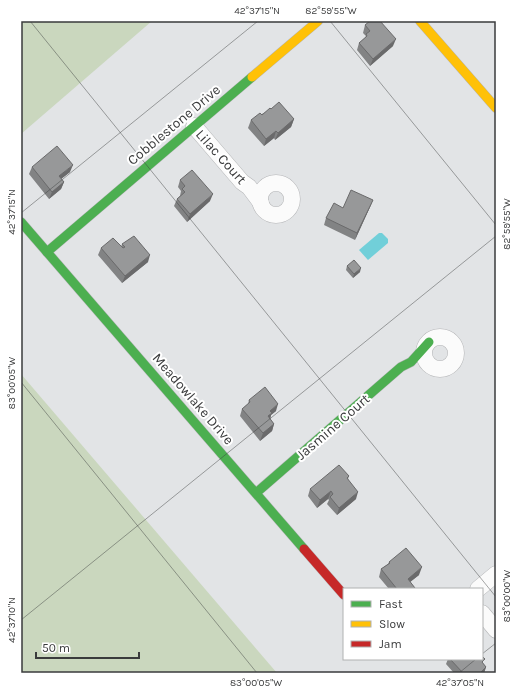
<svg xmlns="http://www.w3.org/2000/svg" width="517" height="694" font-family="Karla,sans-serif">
<rect width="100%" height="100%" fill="#e2e4e6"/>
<g fill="#cad7be">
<path d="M21 21H152L21 134Z"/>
<path d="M21 374 277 673H21Z"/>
</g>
<path fill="#71cfd9" d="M379 233H382L388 239V243L368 260 359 250Z"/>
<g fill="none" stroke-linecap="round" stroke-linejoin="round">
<defs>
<g id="street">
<path d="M194 126 242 182 249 187 261 203"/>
<circle cx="276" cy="199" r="16"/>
<circle cx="440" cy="353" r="16"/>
<path d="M478 589 496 574"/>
<path d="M482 613 496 630"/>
</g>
<g id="fast">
<path d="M21 222 304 549"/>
<path d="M47 252 252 77"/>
<path d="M256 493 401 367 411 362 429 342"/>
</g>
<g id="slow">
<path d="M420 21 496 108"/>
<path d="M252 77 318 21"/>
</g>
<path id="jam" d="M304 549 344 595"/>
</defs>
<use href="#street" stroke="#b4b5b7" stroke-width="17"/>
<use href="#fast" stroke="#b4b5b7" stroke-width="10"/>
<use href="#slow" stroke="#b4b5b7" stroke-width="10"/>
<use href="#jam" stroke="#b4b5b7" stroke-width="10"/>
<use href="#street" stroke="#fbfbfb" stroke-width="16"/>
<use href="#fast" stroke="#4caf50" stroke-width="9"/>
<use href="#slow" stroke="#ffc107" stroke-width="9"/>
<use href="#jam" stroke="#c62828" stroke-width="9"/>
</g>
<g fill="#828384">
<path d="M365 25 393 46 370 66 357 50 359 43 365 38 366 36 363 33Z"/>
<path d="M271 109 294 119 291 127 275 140 274 138 264 146 248 128 251 120Z"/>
<path d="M32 167 70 172 61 179 64 182 61 189 49 199 29 174Z"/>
<path d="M180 180 210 201 187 222 174 206 177 199 180 196 181 191 178 187Z"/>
<path d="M373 200 370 207 355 240 324 225 326 218 343 208Z"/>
<path d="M122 244 148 262 122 283 98 255 101 248 121 247Z"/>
<path d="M347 266 360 272 353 278 346 270Z"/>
<path d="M249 400 276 411 271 415 270 419 274 424 272 431 260 441 240 416 242 409 248 404Z"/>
<path d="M349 476 348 479 356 499 337 515 327 504 329 500 328 499 317 508 308 496 310 489Z"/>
<path d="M389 562 419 575 410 582 415 589H389L379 577 381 569 388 564Z"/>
<path d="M448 659H482L483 664 486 667 484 673H454L446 664Z"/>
</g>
<g fill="#6a6a6b">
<path d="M396 39 393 46 370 66 373 59Z"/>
<path d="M294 119 291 127 275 140 278 133Z"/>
<path d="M276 131 274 138 264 146 266 139Z"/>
<path d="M73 165 70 172 56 183 59 176Z"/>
<path d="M64 182 61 189 49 199 52 192Z"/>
<path d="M213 194 210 201 187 222 190 214Z"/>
<path d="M373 200 370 207 355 240 357 233Z"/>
<path d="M150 255 148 262 122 283 125 276Z"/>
<path d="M361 268 360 272 353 278 354 274Z"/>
<path d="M278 404 276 411 271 415 270 420 265 424 270 411Z"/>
<path d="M274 424 272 431 260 441 263 433Z"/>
<path d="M331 491 328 499 317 508 320 500Z"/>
<path d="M358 492 356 499 337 515 339 508Z"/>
<path d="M422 567 419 575 405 586 408 579Z"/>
<path d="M486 667 484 673H480Z"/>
</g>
<g fill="#979899" stroke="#6a6a6b">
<path d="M370 21H380L396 39 373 59 359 43 367 36 366 34 370 31 365 25Z"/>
<path d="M279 102 294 119 278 133 276 131 266 139 251 120 260 113 262 115 270 108 271 109Z"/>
<path d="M57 146 73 165 59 176 64 182 52 192 32 167Z"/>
<path d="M192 170 213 194 190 214 177 199 185 192 182 189 185 186 180 180Z"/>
<path d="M351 190 373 200 357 233 326 218 334 203 343 208Z"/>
<path d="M134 236 150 255 125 276 101 248 113 238 123 248 125 247 122 244Z"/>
<path d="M354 260 361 268 354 274 347 266Z"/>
<path d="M265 387 278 404 270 411 272 413 268 416 274 424 263 433 242 409 250 402 249 400Z"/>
<path d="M339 465 349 476 347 478 358 492 339 508 330 497 333 494 331 491 320 500 310 489Z"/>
<path d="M406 548 422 567 408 579 415 588 413 589H397L381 569 390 563 389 562Z"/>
<path d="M482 656 485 659 482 662 486 667 480 673H463L450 659H482Z"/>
</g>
<path fill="none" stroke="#3a3b3c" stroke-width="1" stroke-opacity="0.45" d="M30 21 496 597M330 21 496 225M21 213 258 21M21 382 257 673M21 620 496 236M482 654 496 643M459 673 476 659"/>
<g text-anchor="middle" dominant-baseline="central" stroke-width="4" stroke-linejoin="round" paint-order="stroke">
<g font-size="14" fill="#3a3b3c" stroke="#fff">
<text transform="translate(174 125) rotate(-40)">Cobblestone Drive</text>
<text transform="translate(221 157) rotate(48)">Lilac Court</text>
<text transform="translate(193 399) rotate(49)">Meadowlake Drive</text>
<text transform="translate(333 427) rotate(-41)">Jasmine Court</text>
</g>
</g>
<rect width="517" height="694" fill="none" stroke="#ffffff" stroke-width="44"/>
<rect x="343" y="588" width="140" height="72" fill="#ffffff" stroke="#b0b1b1"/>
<rect x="351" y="601" width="20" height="6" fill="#4caf50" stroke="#b0b1b1"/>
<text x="379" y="608" font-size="12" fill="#3a3b3c">Fast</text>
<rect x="351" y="621" width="20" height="6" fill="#ffc107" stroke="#b0b1b1"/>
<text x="379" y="628" font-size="12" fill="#3a3b3c">Slow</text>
<rect x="351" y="641" width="20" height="6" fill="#c62828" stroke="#b0b1b1"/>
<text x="379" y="648" font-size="12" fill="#3a3b3c">Jam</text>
<path d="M36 652v6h103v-6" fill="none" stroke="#3a3b3c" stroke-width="2"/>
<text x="42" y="652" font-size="12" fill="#3a3b3c" stroke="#ffffff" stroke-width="3" paint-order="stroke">50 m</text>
<rect x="22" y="22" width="473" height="650" fill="none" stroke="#3a3b3c" stroke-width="1.5"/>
<g font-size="10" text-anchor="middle" fill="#3a3b3c">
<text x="257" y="14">42°37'15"N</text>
<text x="331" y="14">82°59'55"W</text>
<text transform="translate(11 212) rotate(-90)" y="4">42°37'15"N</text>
<text transform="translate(506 224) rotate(-90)" y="4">82°59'55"W</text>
<text transform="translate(11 383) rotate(-90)" y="4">83°00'05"W</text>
<text transform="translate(506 596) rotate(-90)" y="4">83°00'00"W</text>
<text transform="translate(11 620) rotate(-90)" y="4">42°37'10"N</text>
<text x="256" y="686">83°00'05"W</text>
<text x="460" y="686">42°37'05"N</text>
</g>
</svg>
